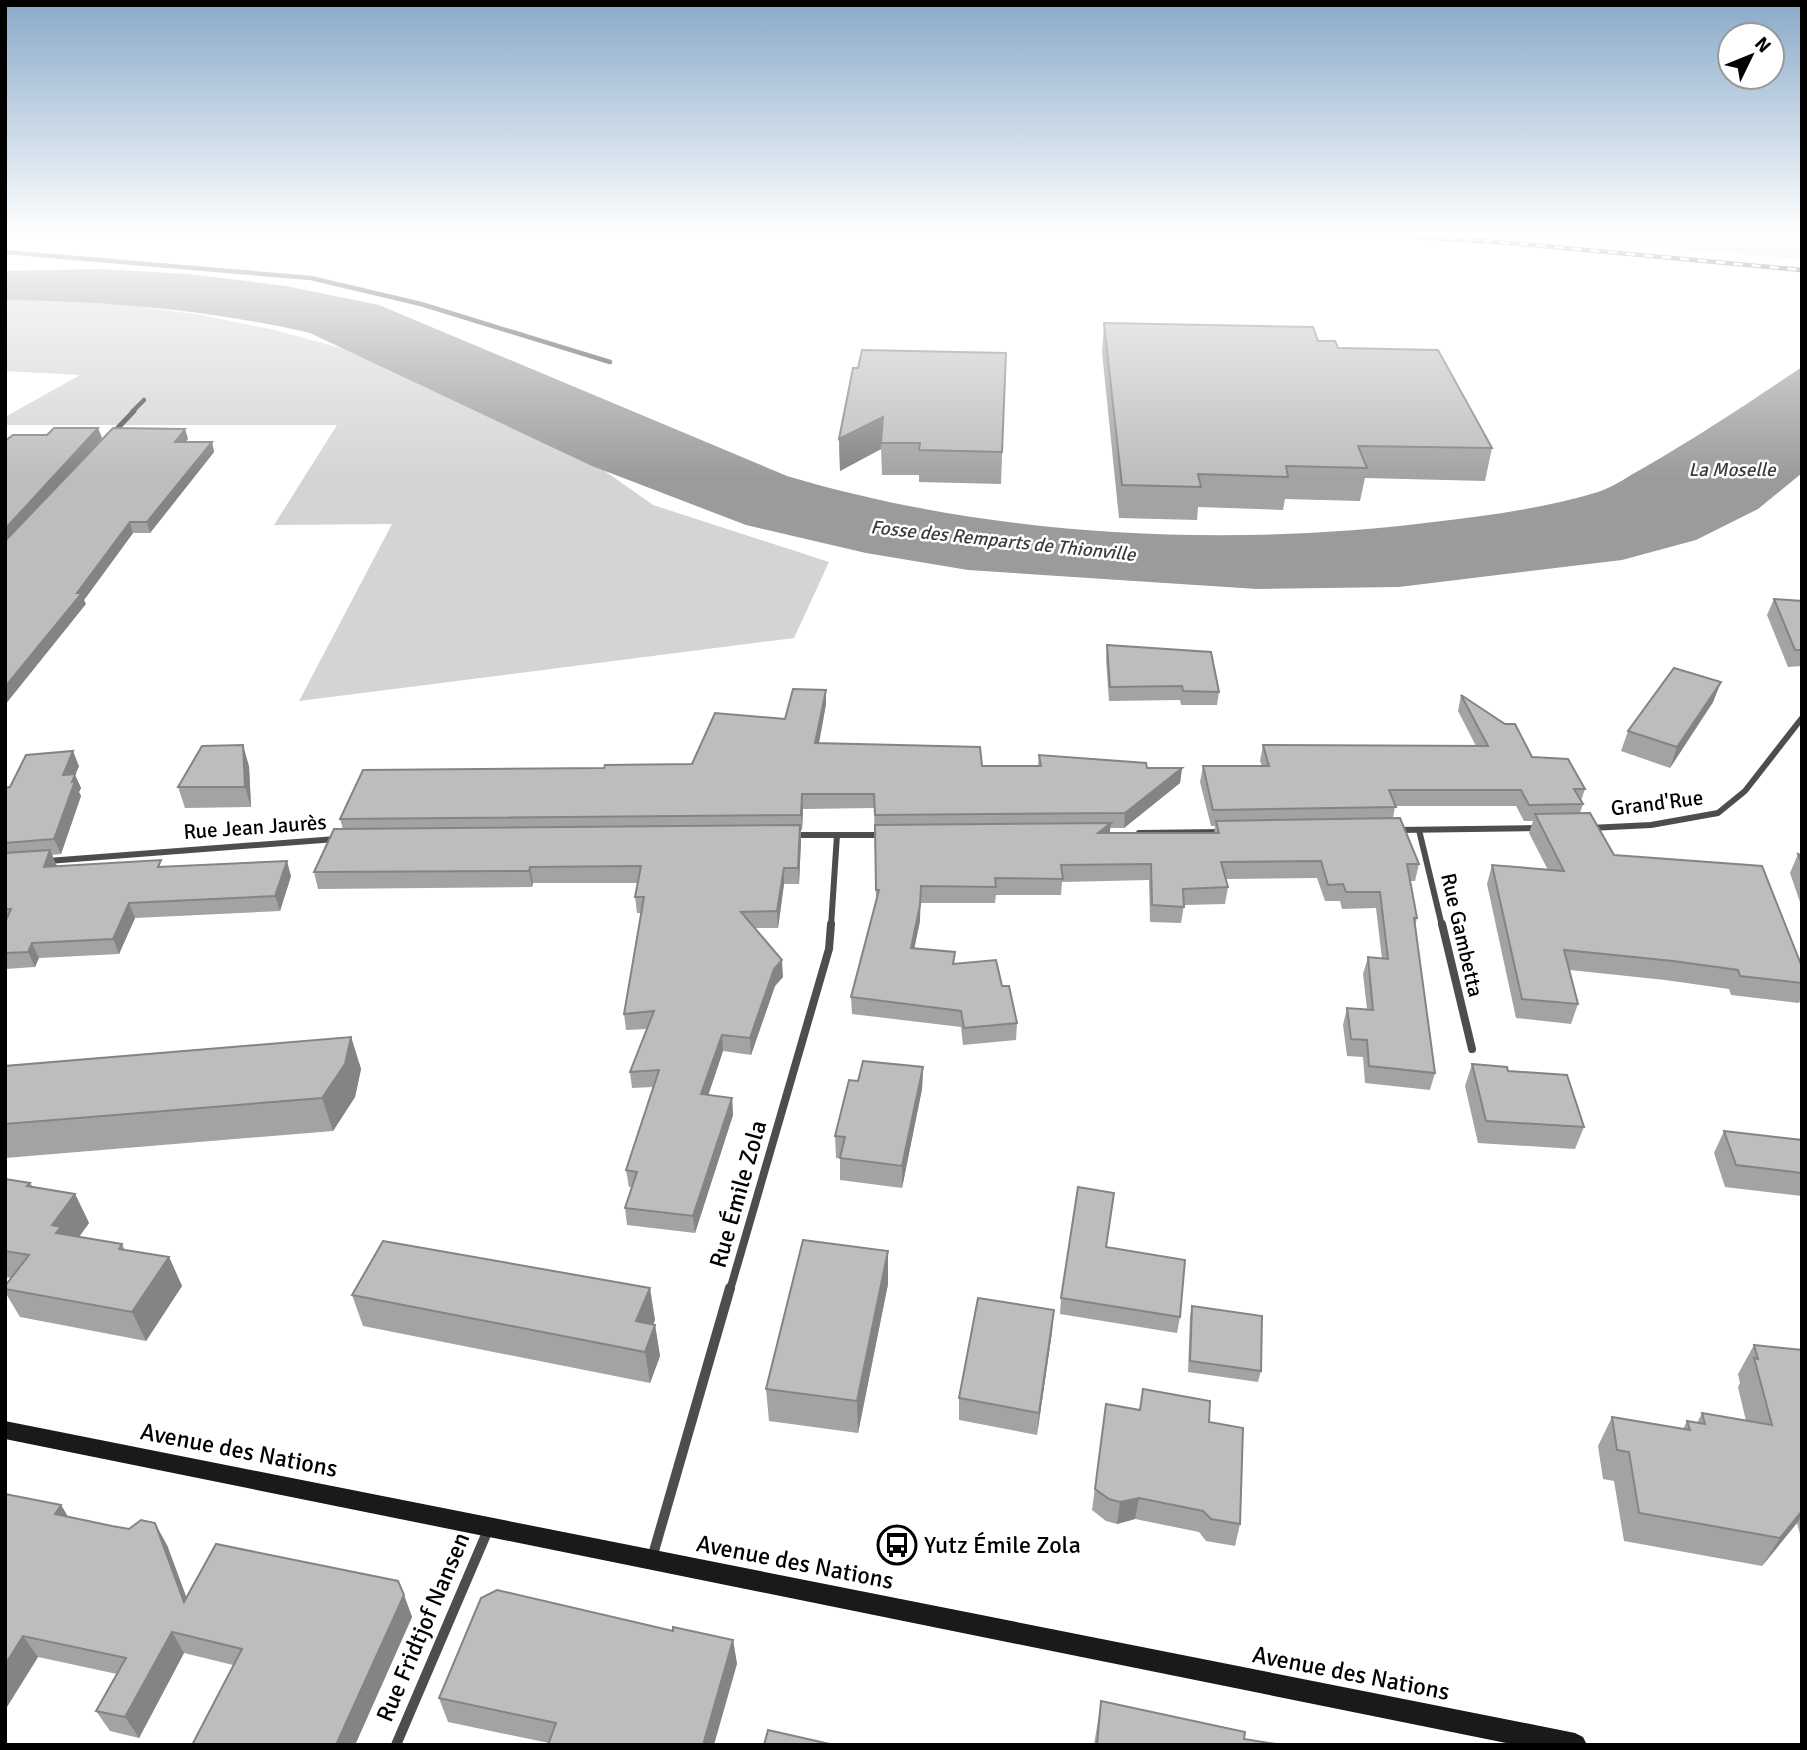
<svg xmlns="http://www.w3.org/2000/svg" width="1807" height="1750" font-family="Signika,sans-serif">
<rect width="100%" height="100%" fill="#fff"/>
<g fill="#d4d4d4">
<path d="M1494 233H1802V259Z"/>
<path d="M35 298 90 300 201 315 275 330 358 353 578 452 653 505 829 562 794 638 299 701 392 524 274 525 337 425H5V417L80 375 5 371V300Z"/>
</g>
<path fill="#9b9b9b" d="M100 269 188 274 286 286 379 305 787 476C988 536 1218 548 1425 523 1483 516 1542 509 1598 492 1614 487 1630 475 1645 467 1699 436 1750 402 1802 367V473L1758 509 1696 540 1622 560 1399 587 1257 589 968 570 866 553 746 525 592 466 310 333C210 310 108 301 5 300V271Z"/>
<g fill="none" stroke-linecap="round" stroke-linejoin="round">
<g stroke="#4d4d4d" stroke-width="4.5">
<path d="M5 252 311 278 421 304 610 362"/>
<path d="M132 412 144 400"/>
</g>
<path stroke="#4d4d4d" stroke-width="5" d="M111 435 134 411"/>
<g stroke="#4d4d4d" stroke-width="6">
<path d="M1590 828 1651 825 1718 813 1745 791 1802 718"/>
<path d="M1398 830 1540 828"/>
<path d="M1419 830 1442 926"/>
<path d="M1139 833 1222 832"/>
<path d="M792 835H882"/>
<path d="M48 861 336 839"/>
<path d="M831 926 837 835"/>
</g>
<g stroke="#4d4d4d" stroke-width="8">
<path d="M1442 924 1472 1049"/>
<path d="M730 1290 829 949 831 924"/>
</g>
<g stroke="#4d4d4d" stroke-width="10">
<path d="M652 1558 730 1288"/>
<path d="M396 1745 488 1530"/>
</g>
<path fill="#1a1a1a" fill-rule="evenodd" d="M5 1421 1575 1733 1583 1737 1587 1745H1516L5 1439Z"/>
<defs>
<path id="rail" d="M1357 233 1511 243 1802 270"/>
</defs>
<use href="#rail" stroke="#000" stroke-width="4.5"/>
<use href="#rail" stroke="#fff" stroke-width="2.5" stroke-dasharray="9" stroke-linecap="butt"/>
</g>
<g fill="#a3a3a3">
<path d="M1104 323 1318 341 1338 348 1492 448 1485 481 1365 478 1360 501 1285 499 1283 510 1198 507 1197 520 1119 518 1102 352Z"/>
<path d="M1006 353 1001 484 919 482V475H882L881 449 840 471 839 439 858 368Z"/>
<path d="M98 428 102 438 68 475 185 429 188 439 186 442H212L214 452 150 533H133L84 600 86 604 13 435H47Z"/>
<path d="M1774 599 1802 601V666L1788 667 1767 615Z"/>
<path d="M1107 645 1219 692 1217 705H1181L1180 700 1109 701 1106 659Z"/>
<path d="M1721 682 1713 702 1670 768 1621 751 1628 731Z"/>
<path d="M1461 695 1532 757 1585 789 1581 801 1583 804 1580 813 1614 855 1802 967V997L1799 1003 1731 995 1729 989 1665 980 1570 970 1578 1004 1571 1024 1516 1018 1487 884 1492 865 1548 870 1529 833 1533 821H1524L1516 806H1395L1393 819 1419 864 1415 881H1410L1417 918 1415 926 1435 1073 1430 1090 1365 1083 1363 1057 1347 1056 1343 1025 1347 1008 1367 1009 1363 974 1368 957 1382 959 1376 908 1342 909 1340 901H1325L1317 878 1225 879 1228 887 1225 904 1184 905 1181 923 1150 922 1149 880 1062 882 1061 895H996L995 903H920V921L914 948 955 952 954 964 1002 986 1017 1023 1016 1040 963 1045 961 1027 852 1014 851 997 876 902 874 808 803 809 802 830H801V841L799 884H784L778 928H754L783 977 775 986 751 1055 723 1051 708 1095 732 1098 733 1115 695 1233 627 1225 625 1208 632 1187H629L626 1170 653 1087 632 1088 630 1072 647 1029 626 1030 624 1014 641 913H637L635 897 638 883H533L532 887 318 889 314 872 343 829 340 819 604 768 692 764 785 719 826 704 819 744 982 766H1038L1039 755 1147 768H1182L1180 783 1124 828H1110V833H1214L1215 826H1211L1200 782 1203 766H1262L1260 761 1263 745 1476 746 1458 711Z"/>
<path d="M79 766 75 775 81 788 79 792 81 796 61 854 52 855 56 867H164L291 876 280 911 135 918 119 954 39 958 35 967 5 969V788L10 787Z"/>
<path d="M249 766 251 807 185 808 178 787Z"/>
<path d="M1798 854 1802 855V908L1790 873Z"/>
<path d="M351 1037 361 1069 355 1097 333 1131 5 1158V1066Z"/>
<path d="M1472 1064 1508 1071 1584 1127 1575 1149 1478 1143 1465 1086Z"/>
<path d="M923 1067 922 1089 902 1188 840 1180V1158H836L835 1136 858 1081Z"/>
<path d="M1724 1131 1802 1140V1196L1725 1187 1714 1153Z"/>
<path d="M5 1179 30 1183 33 1187 75 1194 89 1223 79 1237 122 1244 125 1250 169 1257 182 1286 146 1341 20 1317 5 1292V1286L12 1278 5 1277Z"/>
<path d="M1107 1247 1180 1317 1177 1333 1060 1314 1061 1298Z"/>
<path d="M888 1284 858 1433 769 1421 766 1389Z"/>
<path d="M352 1295 655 1320 653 1324 655 1325 660 1356 650 1383 363 1326Z"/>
<path d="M1192 1306 1261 1371 1258 1382 1188 1372 1190 1317Z"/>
<path d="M1052 1332 1037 1435 959 1420V1398Z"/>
<path d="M1754 1345 1802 1350V1542L1797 1523 1762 1566 1624 1541 1614 1481 1603 1479 1598 1446 1612 1417 1683 1429 1687 1421 1697 1423 1702 1413 1746 1421 1738 1387 1740 1383 1738 1374Z"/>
<path d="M1143 1389 1209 1422 1240 1524 1235 1546 1206 1541 1199 1532 1135 1519 1117 1524 1106 1521 1092 1510 1106 1404 1140 1410Z"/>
<path d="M5 1494 61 1505 68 1517 167 1545 186 1597 404 1595 412 1617 355 1745H192L233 1665 184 1653 139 1738 110 1731 96 1711 117 1674 38 1657 5 1710Z"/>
<path d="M673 1631 733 1640 737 1664 549 1743 448 1722 439 1698Z"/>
<path d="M1101 1701 1244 1739 1282 1745H1094Z"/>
</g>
<g fill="#848484">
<path d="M883 417 881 449 840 471 839 439Z"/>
<path d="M98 428 102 438 5 544V529Z"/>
<path d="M185 429 188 439 178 452 175 442Z"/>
<path d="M212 442 214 452 150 533 147 522Z"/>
<path d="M130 522 133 533 84 600 86 604 5 705V687L77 593Z"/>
<path d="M1721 682 1713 702 1670 768 1677 747Z"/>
<path d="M826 690V704L816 758 815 743Z"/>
<path d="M243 745 249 766 251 807 245 787Z"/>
<path d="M73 751 79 766 75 775 81 788 79 792 81 796 61 854 54 839 63 775Z"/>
<path d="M1182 768 1180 783 1124 828 1125 813Z"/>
<path d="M802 794 803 809 802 830 801 815Z"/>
<path d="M1111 823 1109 839 1098 833Z"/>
<path d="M800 825 801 841 799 884 798 868Z"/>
<path d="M50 850 57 866 51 883 44 867Z"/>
<path d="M287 861 291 876 280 911 275 896Z"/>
<path d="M530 867 533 883 532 887 529 871Z"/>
<path d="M784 868V884L778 928 777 911Z"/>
<path d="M921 886 920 921 911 965V948Z"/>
<path d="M129 903 135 918 119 954 113 939Z"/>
<path d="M32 943 39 958 35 967 28 952Z"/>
<path d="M782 960 783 977 775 986 751 1055 750 1038 774 969Z"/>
<path d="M722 1035 723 1051 703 1111 701 1094Z"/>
<path d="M351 1037 361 1069 355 1097 333 1131 322 1098Z"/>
<path d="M923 1067 922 1089 902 1188V1166Z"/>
<path d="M732 1098 733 1115 695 1233 693 1216Z"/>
<path d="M75 1194 89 1223 71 1248 56 1233 52 1225Z"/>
<path d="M888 1251V1284L858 1433 857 1401Z"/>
<path d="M169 1257 182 1286 146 1341 132 1312Z"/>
<path d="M650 1288 655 1320 641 1353 636 1321Z"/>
<path d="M1054 1310 1052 1332 1037 1435 1039 1413Z"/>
<path d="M655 1325 660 1356 650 1383 645 1352Z"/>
<path d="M1139 1498 1135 1519 1117 1524 1120 1502Z"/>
<path d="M61 1505 74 1527 55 1514Z"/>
<path d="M1802 1511V1515L1797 1523 1762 1566 1780 1538Z"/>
<path d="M155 1523 167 1545 196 1623 184 1602Z"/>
<path d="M404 1595 412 1617 355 1745H336Z"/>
<path d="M172 1632 184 1653 139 1738 125 1717Z"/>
<path d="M23 1636 38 1657 5 1710V1665Z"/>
<path d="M733 1640 737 1664 714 1745H703Z"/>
</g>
<g fill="#bdbdbd" stroke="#848484" stroke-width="2">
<path d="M1104 323 1313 327 1318 341H1335L1338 348 1438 350 1492 448 1358 446 1367 468 1286 466 1288 477 1198 474 1201 487 1122 485Z"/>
<path d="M862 350 1006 353 1002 452 919 450 920 443H881L883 417 839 439 853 368H858Z"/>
<path d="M54 428H98L5 529V441L13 435H47Z"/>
<path d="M113 428 185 429 175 442H212L147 522H130L77 593H82L5 687V541Z"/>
<path d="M1774 599 1802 601V650H1795Z"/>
<path d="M1107 645 1211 652 1219 692 1183 691 1182 686 1110 687Z"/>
<path d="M1674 668 1721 682 1677 747 1628 731Z"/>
<path d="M793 689 826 690 815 743 980 747 982 766H1041L1039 755 1146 763 1147 768H1182L1125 813 875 815 874 794H802L801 815 340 819 363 770 604 768 605 765 692 764 715 713 785 719Z"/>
<path d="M1461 695 1505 724H1515L1532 757 1568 759 1585 789H1574L1583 804 1529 805 1521 790H1389L1396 807 1213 810 1203 766H1269L1263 745 1488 746Z"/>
<path d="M243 745 245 787H178L202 746Z"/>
<path d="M73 751 63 775 75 774 72 782 75 781 54 839 5 843V788L10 787 26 755Z"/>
<path d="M1590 813 1614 855 1762 866 1802 967V983L1740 976 1738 970 1673 961 1564 950 1578 1004 1522 999 1492 865 1564 871 1535 814Z"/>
<path d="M1400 818 1419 864H1407L1417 918H1414L1435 1073 1369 1066 1367 1040 1351 1039 1347 1008 1373 1010 1368 957 1388 959 1380 892H1346L1343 884 1328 885 1321 861 1221 862 1228 887 1183 889 1184 907 1152 905 1151 864 1061 865 1063 879 995 878 996 887 921 886 920 905 911 948 955 952 953 964 996 960 1002 986H1009L1017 1023 964 1028 961 1011 851 997 879 890H876L875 825 1111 823 1098 833H1219L1216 821Z"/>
<path d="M800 825 798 868H784L777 911 741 912 782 960 774 969 750 1038 722 1035 701 1094 732 1098 693 1216 625 1208 637 1172 626 1170 659 1070 630 1072 654 1011 624 1014 644 897H635L641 866 530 867 529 871 314 872 334 829Z"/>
<path d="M50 850 44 867 161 860 158 867 287 861 275 896 129 903 113 939 32 943 28 952 5 953V922L11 909H5V853Z"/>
<path d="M1798 854 1802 855V864Z"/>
<path d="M351 1037 345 1064 322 1098 5 1124V1066Z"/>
<path d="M863 1061 923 1067 902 1166 840 1158 845 1137 835 1136 849 1080 858 1081Z"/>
<path d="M1472 1064 1507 1067 1508 1071 1567 1075 1584 1127 1486 1121Z"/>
<path d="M1724 1131 1802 1140V1173L1736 1165Z"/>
<path d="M5 1179 30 1183 27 1186 75 1194 52 1225 61 1227 56 1233 122 1244 119 1249 169 1257 132 1312 5 1289V1286L29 1255 5 1251Z"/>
<path d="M1078 1187 1114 1193 1106 1247 1185 1260 1180 1317 1061 1298Z"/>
<path d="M803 1240 888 1251 857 1401 766 1389Z"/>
<path d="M383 1241 650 1288 636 1321 655 1325 645 1352 352 1295Z"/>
<path d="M978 1298 1054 1310 1039 1413 959 1398Z"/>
<path d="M1192 1306 1262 1316 1261 1371 1190 1361Z"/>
<path d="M1754 1345 1802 1350V1511L1780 1538 1639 1513 1629 1452 1617 1450 1612 1417 1690 1430 1687 1421 1705 1424 1702 1413 1772 1425 1754 1358 1758 1359Z"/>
<path d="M1143 1389 1210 1401 1209 1422 1243 1428 1240 1524 1211 1519 1203 1511 1139 1498 1120 1502 1109 1499 1095 1489 1106 1404 1140 1410Z"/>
<path d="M5 1494 61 1505 55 1514 112 1526 129 1529 141 1520 155 1523 184 1602 216 1544 398 1581 404 1595 336 1745H192L242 1649 172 1632 125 1717 96 1711 126 1658 23 1636 5 1665Z"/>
<path d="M497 1590 673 1631V1627L733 1640 703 1745H548L556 1723 439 1698 481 1598Z"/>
<path d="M1101 1701 1245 1732 1244 1739 1282 1745H1097Z"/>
<path d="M768 1730 834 1745H764Z"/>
</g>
<linearGradient id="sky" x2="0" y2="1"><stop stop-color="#89aac9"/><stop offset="0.49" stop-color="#fff"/><stop offset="1" stop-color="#fff" stop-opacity="0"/></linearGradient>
<rect width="1807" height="478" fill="url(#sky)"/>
<defs>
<symbol id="bus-ring" viewBox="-11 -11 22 22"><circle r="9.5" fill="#fff" stroke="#000" stroke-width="1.5"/><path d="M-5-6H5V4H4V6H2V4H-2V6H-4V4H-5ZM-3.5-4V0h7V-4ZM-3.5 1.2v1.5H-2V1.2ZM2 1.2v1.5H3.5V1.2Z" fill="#000"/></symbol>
</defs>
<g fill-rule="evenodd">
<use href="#bus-ring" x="875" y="1523" width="44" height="44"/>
</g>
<g text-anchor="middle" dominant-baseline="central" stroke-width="5" stroke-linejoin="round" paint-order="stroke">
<g font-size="19" font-style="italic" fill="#3c3c3c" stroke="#fff">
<text x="1732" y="470">La Moselle</text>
<text transform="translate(1003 541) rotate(6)">Fosse des Remparts de Thionville</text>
</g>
<g font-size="21" fill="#000" stroke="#fff">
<text transform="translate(1657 803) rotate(-7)">Grand'Rue</text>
<text transform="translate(255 827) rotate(-4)">Rue Jean Jaurès</text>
<text transform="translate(1462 935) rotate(77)">Rue Gambetta</text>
</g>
<g font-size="24" fill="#000" stroke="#fff">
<text transform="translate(738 1194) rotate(-74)">Rue Émile Zola</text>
<text transform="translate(239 1450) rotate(11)">Avenue des Nations</text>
<text transform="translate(795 1562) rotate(11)">Avenue des Nations</text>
<text transform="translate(423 1627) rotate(-67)">Rue Fridtjof Nansen</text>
<text transform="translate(1351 1673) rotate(11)">Avenue des Nations</text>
</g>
<g font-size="24" fill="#000" stroke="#fff" text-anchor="start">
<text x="924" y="1545">Yutz Émile Zola</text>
</g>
</g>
<rect width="1807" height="1750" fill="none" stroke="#000000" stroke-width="14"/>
<g transform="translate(1751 56) rotate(47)"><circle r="33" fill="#ffffff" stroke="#999999" stroke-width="2"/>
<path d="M0-5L12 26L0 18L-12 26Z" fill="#000000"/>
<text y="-10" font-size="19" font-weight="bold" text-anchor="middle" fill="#000000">N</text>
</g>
</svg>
